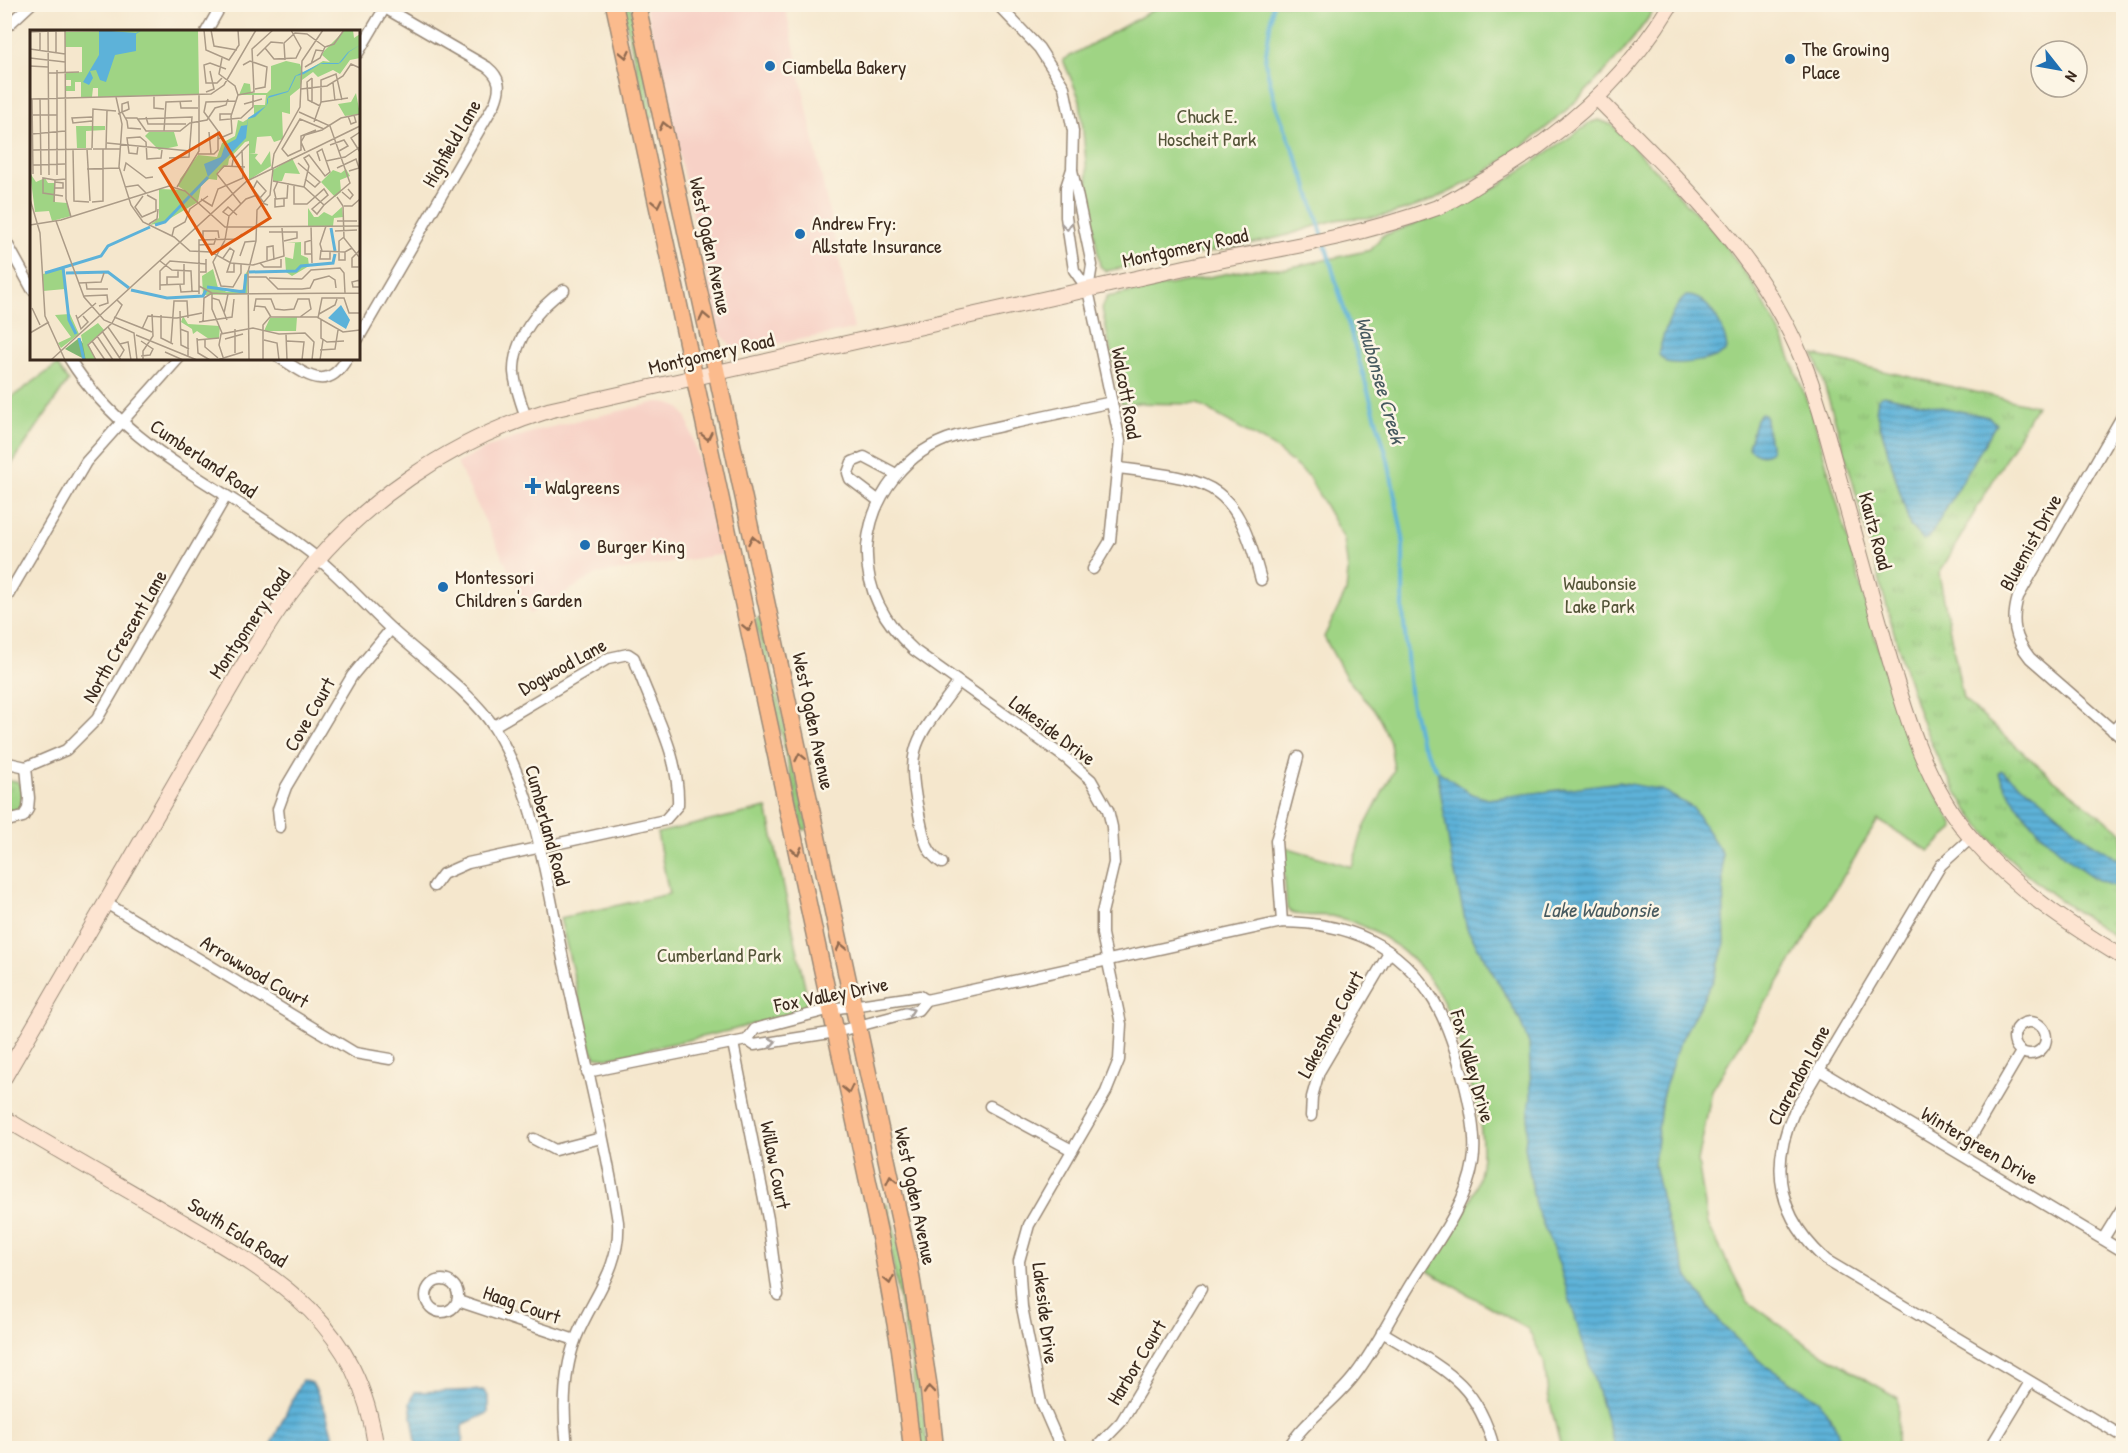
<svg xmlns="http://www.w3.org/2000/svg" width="2128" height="1453" font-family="'Patrick Hand',sans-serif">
<defs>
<pattern id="grass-tufts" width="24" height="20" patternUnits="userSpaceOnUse" patternTransform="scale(1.5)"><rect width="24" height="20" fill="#9fd484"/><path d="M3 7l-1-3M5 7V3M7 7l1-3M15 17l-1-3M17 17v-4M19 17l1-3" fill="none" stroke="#8ab672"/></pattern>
<pattern id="water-rules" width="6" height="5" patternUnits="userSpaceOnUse" patternTransform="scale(1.5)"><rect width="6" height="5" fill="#5db2d9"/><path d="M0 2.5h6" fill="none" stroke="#4e91af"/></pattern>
</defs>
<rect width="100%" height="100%" fill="#fcf5e5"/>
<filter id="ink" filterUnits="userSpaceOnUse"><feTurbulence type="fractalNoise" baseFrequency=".0167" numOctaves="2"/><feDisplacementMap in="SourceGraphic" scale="12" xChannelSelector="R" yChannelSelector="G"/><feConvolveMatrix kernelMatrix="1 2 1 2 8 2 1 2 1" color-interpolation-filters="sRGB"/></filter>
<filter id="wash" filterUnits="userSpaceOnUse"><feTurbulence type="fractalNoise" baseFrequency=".008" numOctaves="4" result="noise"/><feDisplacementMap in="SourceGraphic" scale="24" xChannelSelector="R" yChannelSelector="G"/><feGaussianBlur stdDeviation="1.35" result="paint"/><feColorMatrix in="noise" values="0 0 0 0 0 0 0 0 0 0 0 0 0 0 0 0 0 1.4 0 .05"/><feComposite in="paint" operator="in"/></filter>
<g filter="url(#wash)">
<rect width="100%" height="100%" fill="#f5e7cd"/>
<g fill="#f7d1c6">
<path d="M645 5H785L854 329 751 349 731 346 719 332Z"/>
<path d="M658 402 669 403 680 408 687 418 725 554 597 574 530 614 457 463 491 446 539 430Z"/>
</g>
<g fill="url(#grass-tufts)" stroke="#6d7f51" stroke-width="1.5">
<path d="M622 5H630L654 117 648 119Z"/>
<path d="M1814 355 2036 406 1939 574 1963 699 2052 778 2123 833V941C2070 909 2018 874 1979 825 1927 759 1907 679 1885 600 1862 518 1842 435 1814 355Z"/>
<path d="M760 618 808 829 803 830 755 619Z"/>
<path d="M9 781H17L22 788 23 805 15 812 9 811 5 805V784Z"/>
<path d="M887 1204 897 1239 928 1448H921L912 1367 882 1205Z"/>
</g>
<g fill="#9fd484" stroke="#6d7f51" stroke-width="1.5">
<path d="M1162 5V4L1657 5C1602 91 1485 195 1382 216 1367 219 1351 217 1336 220 1319 224 1302 231 1284 236 1226 251 1165 260 1106 271L1100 266 1091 214 1080 100 1063 60Z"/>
<path d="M1599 120 1612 125 1718 236 1755 287 1784 340 1814 420 1897 715 1918 764 1952 821 1954 829 1929 851 1878 820 1712 1090 1698 1162 1708 1224 1747 1301 1808 1345 1898 1398 1897 1448H1561L1548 1394 1544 1361 1528 1329 1428 1271C1447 1239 1476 1203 1481 1165 1485 1135 1477 1108 1470 1080 1453 1015 1436 965 1374 932 1361 924 1346 919 1331 916 1317 914 1299 919 1287 909L1282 846 1352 867 1363 830 1394 770 1390 743 1378 715 1346 677 1324 637 1346 592 1348 571 1344 539 1308 476 1272 446 1198 404 1121 403 1102 308 1107 297 1250 269 1287 268 1371 250 1382 236 1444 213 1501 184 1592 122Z"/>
<path d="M57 365 68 381 5 474V402Z"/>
<path d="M767 808 809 1005 789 1014 732 1030 608 1058 596 1057 591 1049 560 918 669 894 657 833Z"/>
</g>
<g fill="url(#water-rules)" stroke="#4c6e7c" stroke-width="1.5">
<path d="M1686 296C1709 295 1725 329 1727 349 1719 361 1679 365 1666 362L1659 355C1661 338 1672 307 1686 296Z"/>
<path d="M1883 395 1989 417 1996 424 1929 538 1923 540 1910 526 1876 411 1878 399Z"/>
<path d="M1761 413 1765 414 1771 451C1763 458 1755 454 1748 447L1756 419Z"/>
<path d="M1437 770 1470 793 1487 799 1619 782 1662 790 1693 808 1722 853 1725 943 1715 977 1678 1046 1662 1097 1654 1165 1667 1221 1688 1277 1721 1324 1763 1364 1819 1400 1836 1427 1842 1448H1615L1558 1261 1535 1205 1525 1146 1531 1095 1529 1044 1519 1018 1467 929 1451 856Z"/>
<path d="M2001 770 2039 797 2089 841 2123 862V887C2086 889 2010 807 1999 773Z"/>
<path d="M302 1380 312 1383C324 1403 331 1425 335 1448H269Z"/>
<path d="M483 1390 488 1396V1413L462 1425 463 1448H417L410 1403 415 1392Z"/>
</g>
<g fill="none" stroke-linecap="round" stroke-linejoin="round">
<g stroke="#5db2d9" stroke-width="4">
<path d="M1273 4 1265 61 1275 103 1307 185 1323 237"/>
<path d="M1325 244 1388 460 1403 538V611L1411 701 1420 740 1437 770"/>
</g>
</g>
</g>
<g filter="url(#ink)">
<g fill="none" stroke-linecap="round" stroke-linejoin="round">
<defs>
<g id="street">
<path d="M997 4 1039 48 1064 87 1073 131 1072 169 1066 187V217L1074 270 1088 290 1120 441 1110 541 1093 569"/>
<path d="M4 29 31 4"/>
<path d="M206 32 222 4"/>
<path d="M358 53 387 4"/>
<path d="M1072 170 1092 265 1088 290"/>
<path d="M4 238 32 289"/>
<path d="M358 339 495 103C501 88 501 78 487 67L385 8"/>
<path d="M69 358C125 450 222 485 303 547 335 570 361 601 390 628 421 657 474 694 495 729 538 800 547 888 565 968 583 1052 605 1137 618 1222 621 1268 592 1298 576 1338 563 1372 563 1413 567 1448"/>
<path d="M280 358C306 374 327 394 347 358"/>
<path d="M2124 413 2018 597C2011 621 2014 638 2030 658L2124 740"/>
<path d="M526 417C521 403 515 387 514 372 513 340 539 306 564 290"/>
<path d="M1119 468C1215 481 1235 481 1261 580"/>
<path d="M879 501 850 479 848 473 852 462 864 457 896 474"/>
<path d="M4 602 86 462 179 358"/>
<path d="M2113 731 2124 719"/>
<path d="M4 762 26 767"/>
<path d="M26 767 66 750 97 719 226 496"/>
<path d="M4 816 11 820 23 817 28 809 29 798 26 767"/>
<path d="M280 827 278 809 286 787 352 676 391 629"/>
<path d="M1971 838 1941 865 1794 1112C1768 1169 1780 1219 1826 1260L2124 1437"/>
<path d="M942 863C925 852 924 837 920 819 904 744 915 742 958 683"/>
<path d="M434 886 443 874 468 863 665 820 678 805C680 751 650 707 634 658L628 654 609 658 494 726"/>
<path d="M106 903 355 1053 390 1059"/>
<path d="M1282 922 1276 841 1298 757"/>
<circle cx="2030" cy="1038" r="16"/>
<path d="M747 1040 754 1045 836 1032 918 1010 926 1000 1282 922C1348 923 1398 942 1434 1001 1454 1034 1480 1125 1473 1162 1466 1208 1430 1251 1407 1290 1390 1318 1375 1349 1355 1375 1335 1402 1306 1419 1288 1448"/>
<path d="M733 1043 768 1219 778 1295"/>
<path d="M1819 1070 2124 1252"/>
<path d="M587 1072 747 1040 755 1029 831 1009 920 996 926 1000"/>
<path d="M990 1106 1072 1150"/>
<path d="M1311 1116 1312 1097 1319 1072 1389 953"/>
<path d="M534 1139 555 1150 601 1138"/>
<path d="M1961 1154 2021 1052"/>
<path d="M2103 1239 2124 1205"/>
<circle cx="442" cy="1296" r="16"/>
<path d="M458 1301 575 1340"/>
<path d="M1382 1332C1439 1367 1476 1378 1494 1448"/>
<path d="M1061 1448 1041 1402 1022 1307 1019 1261 1029 1225 1106 1092 1119 1060 1121 1024 1102 934V913L1114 863 1112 827 1108 810 1091 780 1067 759 914 650C883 622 865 589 867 547 871 495 907 450 956 436 975 431 995 428 1014 423 1047 416 1080 409 1112 402"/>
<path d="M1096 1448 1121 1422 1201 1289"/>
<path d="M1990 1448 2030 1382"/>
</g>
<g id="secondary">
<path d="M1597 98C1676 178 1759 253 1802 359 1818 398 1828 439 1839 479 1855 536 1871 593 1887 650 1906 716 1926 786 1972 839 2015 889 2068 924 2124 958"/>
<path d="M4 1078 243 666C260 638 276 611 296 586 358 503 451 440 550 410L1205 263C1284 248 1360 236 1436 208 1451 202 1466 192 1480 183 1557 140 1625 81 1671 4"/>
<path d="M4 1118C59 1151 114 1182 169 1214 273 1275 358 1318 376 1448"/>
</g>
<g id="primary">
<path d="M614 4 881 1242 900 1349 912 1448"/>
<path d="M637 4 909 1263 928 1382 935 1448"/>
</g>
</defs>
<use href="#street" stroke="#988876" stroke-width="13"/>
<use href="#secondary" stroke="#988876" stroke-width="17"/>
<use href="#primary" stroke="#988876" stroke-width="19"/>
<use href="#street" stroke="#fff" stroke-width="10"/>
<use href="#secondary" stroke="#fde4d1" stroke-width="15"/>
<use href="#primary" stroke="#fbbb8d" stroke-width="16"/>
</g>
<defs><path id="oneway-chevron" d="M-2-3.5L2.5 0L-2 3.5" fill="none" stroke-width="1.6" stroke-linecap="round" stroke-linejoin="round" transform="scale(1.5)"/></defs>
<g stroke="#916b50">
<use href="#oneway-chevron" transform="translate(625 54) rotate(78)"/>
<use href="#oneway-chevron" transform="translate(664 126) rotate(-103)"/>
<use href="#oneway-chevron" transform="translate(657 203) rotate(78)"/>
<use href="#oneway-chevron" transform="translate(704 317) rotate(-102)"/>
<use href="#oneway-chevron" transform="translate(707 436) rotate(78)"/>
<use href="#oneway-chevron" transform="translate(753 540) rotate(-102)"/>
<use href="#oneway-chevron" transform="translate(748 627) rotate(78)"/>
<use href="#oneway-chevron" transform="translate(800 757) rotate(-102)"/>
<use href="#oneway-chevron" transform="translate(797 851) rotate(78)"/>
<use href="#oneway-chevron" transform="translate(841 947) rotate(-103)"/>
<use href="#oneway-chevron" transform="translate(848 1089) rotate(78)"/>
<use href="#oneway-chevron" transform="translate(891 1180) rotate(-102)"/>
<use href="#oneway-chevron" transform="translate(889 1280) rotate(79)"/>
<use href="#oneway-chevron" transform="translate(929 1390) rotate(-96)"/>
</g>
<g stroke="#a79f9a">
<use href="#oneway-chevron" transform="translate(1067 226) rotate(84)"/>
<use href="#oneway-chevron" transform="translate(910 1011) rotate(-20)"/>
<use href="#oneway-chevron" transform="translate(772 1042) rotate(-9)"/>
</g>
</g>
<g fill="#1f6fb2" stroke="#fcf5e5" stroke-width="2">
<circle cx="1790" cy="59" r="6"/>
<circle cx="770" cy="66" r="6"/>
<circle cx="800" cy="234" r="6"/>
<path d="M530 477h6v6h6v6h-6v6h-6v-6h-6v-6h6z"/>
<circle cx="585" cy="545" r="6"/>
<circle cx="443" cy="587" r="6"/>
</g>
<g text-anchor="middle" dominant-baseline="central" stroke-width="5" stroke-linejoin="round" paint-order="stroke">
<g font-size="20" fill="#3b2a1e" stroke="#fcf5e5" text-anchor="start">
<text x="1802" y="48">The Growing<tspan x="1802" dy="23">Place</tspan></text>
<text x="782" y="66">Ciambella Bakery</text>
<text x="812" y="222">Andrew Fry:<tspan x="812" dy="23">Allstate Insurance</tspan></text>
<text x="545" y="486">Walgreens</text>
<text x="597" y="545">Burger King</text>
<text x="455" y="576">Montessori<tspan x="455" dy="23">Children's Garden</tspan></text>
</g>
<g font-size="20" fill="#545438" stroke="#fcf5e5">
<text x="1207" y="115">Chuck E.<tspan x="1207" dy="23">Hoscheit Park</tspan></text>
<text x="1600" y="582">Waubonsie<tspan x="1600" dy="23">Lake Park</tspan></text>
<text x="719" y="954">Cumberland Park</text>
</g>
<g font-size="20" fill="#3b2a1e" stroke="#fcf5e5">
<text transform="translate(451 143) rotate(-60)">Highfield Lane</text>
<text transform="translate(711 246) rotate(78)">West Ogden Avenue</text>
<text transform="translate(1185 247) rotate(-12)">Montgomery Road</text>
<text transform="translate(711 353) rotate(-13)">Montgomery Road</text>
<text transform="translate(1127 393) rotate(80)">Walcott Road</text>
<text transform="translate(204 458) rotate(34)">Cumberland Road</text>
<text transform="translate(1876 531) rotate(75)">Kautz Road</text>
<text transform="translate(2030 542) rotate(-61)">Bluemist Drive</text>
<text transform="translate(249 623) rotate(-56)">Montgomery Road</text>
<text transform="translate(124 636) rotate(-60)">North Crescent Lane</text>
<text transform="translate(562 666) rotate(-29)">Dogwood Lane</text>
<text transform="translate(309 714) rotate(-60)">Cove Court</text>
<text transform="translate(814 721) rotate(78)">West Ogden Avenue</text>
<text transform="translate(1053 730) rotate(37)">Lakeside Drive</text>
<text transform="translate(548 825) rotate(75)">Cumberland Road</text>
<text transform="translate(255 971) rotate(31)">Arrowwood Court</text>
<text transform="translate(831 994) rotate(-11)">Fox Valley Drive</text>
<text transform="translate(1330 1024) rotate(-62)">Lakeshore Court</text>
<text transform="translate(1473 1066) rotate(74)">Fox Valley Drive</text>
<text transform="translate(1798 1075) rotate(-62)">Clarendon Lane</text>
<text transform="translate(1980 1145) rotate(31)">Wintergreen Drive</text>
<text transform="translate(776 1165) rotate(79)">Willow Court</text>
<text transform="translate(916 1196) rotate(78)">West Ogden Avenue</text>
<text transform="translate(238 1232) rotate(32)">South Eola Road</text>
<text transform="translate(522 1304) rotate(19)">Haag Court</text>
<text transform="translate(1046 1313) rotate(83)">Lakeside Drive</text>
<text transform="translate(1136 1362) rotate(-59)">Harbor Court</text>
</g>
<g font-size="21" font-style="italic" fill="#475a5f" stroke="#fcf5e5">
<text transform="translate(1381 380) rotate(74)">Waubonsee Creek</text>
<text x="1601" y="909">Lake Waubonsie</text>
</g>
</g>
<g transform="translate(30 30)">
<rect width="330" height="330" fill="#f5e7cd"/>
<path d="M240 121 241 136 219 150V123L228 124 225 128 231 135ZM0 143 6 152 15 148 18 153H25V172L37 173 41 186 22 191 19 181 5 182ZM33 237 35 259 13 261V244ZM40 284 49 304 31 318 28 313 41 307 25 285Z" fill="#9fd484"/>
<path d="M49 308 55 316 56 330 35 319Z" fill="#7fb672"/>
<path d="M168 0 169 64 68 67V58H63L62 67H51V52H45V61H36V56H41V50H35L36 43 52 42V17H35V2ZM323 0 324 8 330 4V28L320 30 310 44 303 40 288 47 283 42 272 50 270 58 260 66V84L252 82 253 109 244 112 241 106 227 107 225 123H219V111L215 112 199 129 198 135 188 141 187 150 179 149 171 156 168 172 134 192 120 195 129 188V159L154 160 148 156 150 149 168 125 187 127 192 113 205 106 208 90 213 92 224 85V75H235L236 65H209L214 53 220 54 221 63H237L241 59V36L256 31 270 34 273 43 293 31 300 32 292 25 294 21 314 1ZM326 63 330 84 315 86 308 74 321 72ZM46 96H75V100L56 101V118H47ZM119 102H144L148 116 129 120 115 106ZM262 128 270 144 255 143 252 151H243V140ZM316 139 320 146 310 150 311 162 305 167 291 152 303 140 311 143ZM312 177 313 187 304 188 303 196H278V178L284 187H288L294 182 302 186ZM271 212V225L278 228 279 236 262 246 256 242 255 227 263 229 265 213H256ZM183 239 188 258 197 262 215 259 214 246 218 240 217 264 173 265 172 246ZM153 286 158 294 190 296 189 308 179 309 167 301 163 304 162 299 151 292ZM267 287 266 301H234L240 288ZM68 293 74 300 58 314 66 330H56L51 305Z" fill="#9fd484"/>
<path d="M69 0 106 3 112 0 106 4V21L85 25 76 52 70 50 66 40 60 41 63 48 59 55 53 52 69 25ZM330 15 319 22 313 30 310 33 308 34H290L274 44 266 46 260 59 258 62 238 68V73L236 76 225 87 218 89 216 108 178 147 174 134 191 127 195 115 206 109 211 96 217 95 218 88 236 76 237 73V69L239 66 258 61 265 46 289 34 293 33H309L318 22ZM311 275 320 290 316 299 298 288Z" fill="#5db2d9"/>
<path fill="none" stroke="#5db2d9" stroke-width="3" d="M125 195 135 192 178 147M301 198 305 221M33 237 39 290 46 304M219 242 266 241 271 236 303 233 305 224M15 243 71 226 78 216 120 197M36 243 78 242 99 258M177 257 214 262 216 244M101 260 137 268 173 266 176 260M49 308 54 330"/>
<path fill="none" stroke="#ab9b87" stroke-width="1.5" d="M18 0 19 145M35 0 36 169 41 187M174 0 176 20 199 30 209 15 208 0M181 0 184 16 207 20M10 1V20M0 2 43 0M295 17 304 14 314 0M235 18 244 29 266 28 271 18 261 0M0 19 35 24M26 22V0M227 26 241 12 253 13M0 28 35 32M255 30 254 13 265 3 277 4 295 17M281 34 286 20 294 21M213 35 220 31 237 37 235 57 225 59M0 36 18 37M275 37 290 28 295 17M27 40V145M19 43 49 42M192 48 187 53H176L174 35 180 33 196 39M282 48 277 52 278 70 290 76M282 48V73M303 53 305 71M271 59 297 56 313 46 321 34 330 38M176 62 184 59 180 41M208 65 224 62 222 19 243 0M124 66V78L134 79M86 67 92 94 89 137 101 175 113 192 144 207 160 221 181 222 201 233 223 235 254 226 252 198M10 68 11 145M0 69 181 64 194 55 226 0M2 69 3 144M150 71 151 78H168M291 72 318 68M214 74 232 69M88 84 92 82 97 80 99 79 98 72 92 74V82L97 91 98 98 111 99M202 84H190V90L211 88 223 77V65M2 85H27M318 86 321 94 326 92 324 85M62 87 42 88 43 93 62 91M116 87 118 94H156M95 88H107L116 101H150L160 93 177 90 185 78 196 75 198 69M108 89 162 87 159 127 139 128M284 92 291 72V50L306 44 312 70M286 100 271 106V120L258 126 252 119 270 89 294 99M134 101 136 72 162 71M179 102 181 124M330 102 321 108 330 122M2 104 35 101M188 109 202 103 201 86 208 65 205 56 189 44 192 28M77 113 160 121M300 115 314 110 318 116 309 121M108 116 107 124 99 123 97 108 110 107 116 112 117 129 131 128 132 120M62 118 63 79 86 81M43 119 44 171 59 172M57 119 60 171M63 119H90M76 119 77 80M3 120 62 119M275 121 271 112 275 105 292 100 311 88 330 84M168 124H184L188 120V101L174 82 176 72 206 71M296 131 315 127 330 117M268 133 290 152 285 157 275 149M3 135 35 134M202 136 203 130 219 114M279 136 274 128 279 125 295 146 300 142 292 119 287 122 290 131M242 138 244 124 270 77 272 31 293 0M307 138 326 129 329 138 319 141M57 139 89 138M94 141 96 133 116 148 123 147M25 150 13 148V163L33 166M243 151 274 157 294 175 320 153 300 96 269 82M248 151 244 160 246 169 257 168 258 153M264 155V174H277L294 159 298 165 282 179 287 184 294 175M95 157 108 155 116 163M147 157 169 121V65M274 157 279 136M24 158H33V153L25 152M312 162 320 169 323 165 318 159M113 166 105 177 112 187 126 181V170L117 165M307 167 313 176 314 208 329 227 330 278M230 168 236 161 227 151 223 159 235 174 238 175M245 168V177L254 176V169M0 169 10 203 15 286 35 330M171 169 182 176 188 159 213 148 212 120M24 172 25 150 36 149M62 172 73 171V119M211 174 187 144 194 136 215 137M314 176H322L330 169M199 186 193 182 198 177 207 185M26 191 54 267 74 290 104 303 107 330M307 191H327M119 194 127 189 128 179M0 195 31 190 139 156 155 161 195 197 330 196M281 196 282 233M296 196 290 214 292 221 315 222 322 218M305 201 327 200M239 202H267V208L254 211M142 206 144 198 155 192 160 179 178 166M314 207 309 211V230H315V222M173 208V201H188L189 208M169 215 184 214 186 208M291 220 290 229H300V222M282 224H275V212L282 210M210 226 215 212 226 211M193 228 200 218 204 221 197 242H204V234M237 230V217L243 216 244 230M130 231 142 240 161 241 162 261M230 233 234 237H251V229M211 234V243L203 257 191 256 183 232 195 210 199 186 216 169 227 165M330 237H322V228L330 220M170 242H176V229M218 247H236L248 259H272L280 258 284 250 299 246 305 250 306 258M239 248 272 249M272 249 281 240 310 238 314 243 315 263M56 252 57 259H78M49 253 71 252 74 243M130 255 154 254V234M137 255V247H148V241M150 255 151 262 169 261M169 256 182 263 198 264 330 263M330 257H323L322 252 330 250M130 260V241L140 231 176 234M182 263V279L192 303M169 264V210L207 209 212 204M54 266 77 265 78 273 69 276M182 268 189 270 197 290M225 276 235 277 241 287M2 278 10 295M150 281 151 315 159 319M224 281 226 269H241L245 279 254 280 264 279 268 269H279L281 279 270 287M194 283 198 264M289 284 305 275 307 269M46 285 51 299 58 292 53 286M131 285V308L143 314M84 287 122 302M288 288 292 268H314L319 283H330M47 289 66 273M291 289V308L297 312 314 311M169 292 202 287 204 269M173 292 174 268 182 263M78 297 94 320 90 327M112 299 118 286 147 288 172 283M150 299 158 302V326M205 299V323M72 301 91 330M0 303 19 292M256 304 257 330M106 305 167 330M67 306 83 330M167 308 168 323 180 330M195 309 213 304M167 310 189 308M175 310V317L188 328M234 310 247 313 249 330M62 311 75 330M257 311 274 312 272 330M141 313 144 271H157L158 288M90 314 98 312 101 330M290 320 305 319 308 300M135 322 153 330M111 326 120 325 123 319 111 311M21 330 217 151 330 96M66 330 58 315 82 293 92 275 87 270M113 330V321L123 306 122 284M187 330 213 322M194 330 189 315 191 304 223 298 249 304 275 303 284 312 282 330M219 330 218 242 226 211 227 180 240 165 243 139M233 330V295L240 287H287L313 302 330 300M290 330 293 310"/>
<path fill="#df570d" fill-opacity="0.15" stroke="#df570d" stroke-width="3" d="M189 103 240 188 182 224 130 138Z"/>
<rect width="330" height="330" fill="none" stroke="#3b2a1e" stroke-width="3"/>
</g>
<rect width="2128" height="1453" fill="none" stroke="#fcf5e5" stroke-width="24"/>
<g transform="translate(2059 69) rotate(121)"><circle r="28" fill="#fcf5e5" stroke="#afa495" stroke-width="1.5"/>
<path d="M0-4.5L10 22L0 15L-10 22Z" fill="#1f6fb2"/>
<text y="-9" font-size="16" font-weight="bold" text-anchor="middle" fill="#3b2a1e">N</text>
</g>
</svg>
